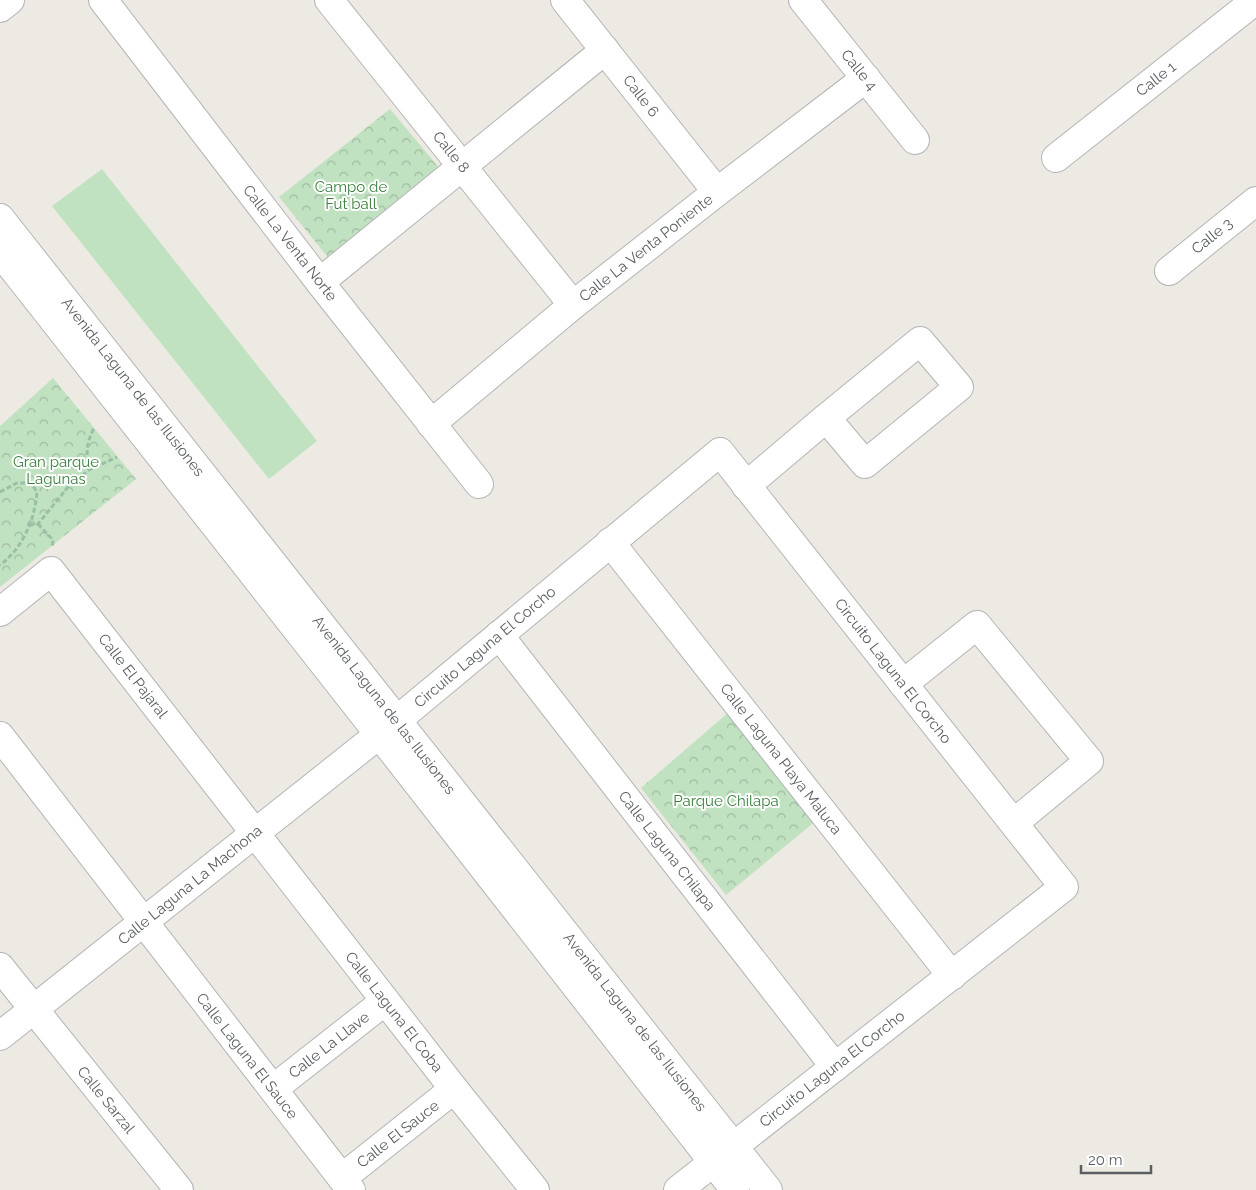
<svg xmlns="http://www.w3.org/2000/svg" width="1256" height="1190" font-family="Raleway,sans-serif">
<defs>
<pattern id="park-crowns" width="20" height="18" patternUnits="userSpaceOnUse" patternTransform="scale(1.25)"><rect width="20" height="18" fill="#c0e2c1"/><path d="M2 6a3 3 0 1 1 6 0M12 15a3 3 0 1 1 6 0" fill="none" stroke="#9fbaa0"/></pattern>
</defs>
<rect width="100%" height="100%" fill="#eceae2"/>
<path fill="#c0e2c1" d="M102 169 317 441 269 479 52 206Z"/>
<g fill="url(#park-crowns)">
<path d="M390 109 445 175 335 266 279 197Z"/>
<path d="M53 378 136 479 0 587V426Z"/>
<path d="M729 712 817 820 726 895 641 788Z"/>
</g>
<g fill="none" stroke-linecap="round" stroke-linejoin="round">
<defs>
<g id="minor">
<path d="M103 0 322 285 479 484"/>
<path d="M329 0 573 305"/>
<path d="M565 0 717 192"/>
<path d="M803 0 915 140"/>
<path d="M0 8 10 0"/>
<path d="M1056 158 1256 0"/>
<path d="M0 218 768 1190"/>
<path d="M0 252 379 734 735 1190"/>
<path d="M1169 271 1256 201"/>
<path d="M320 282 605 50"/>
<path d="M431 424 573 305 717 192 866 78"/>
<path d="M746 486 826 418 865 464 959 387 920 341 826 418"/>
<path d="M610 542 952 976"/>
<path d="M0 612 51 571 454 1089 535 1190"/>
<path d="M499 635 835 1067"/>
<path d="M903 684 977 625 1089 761 1014 823"/>
<path d="M0 736 351 1190"/>
<path d="M0 967 179 1190"/>
<path d="M0 1036 396 721 720 452 1064 887 678 1190"/>
<path d="M273 1089 385 1001"/>
<path d="M342 1178 454 1089"/>
</g>
</defs>
<use href="#minor" stroke="#b3b4b8" stroke-width="30"/>
<g stroke="#98c0a4" stroke-width="3" stroke-dasharray="5 2.5" stroke-linecap="butt">
<path d="M89 470C86 453 86 444 94 428"/>
<path d="M0 492 17 483H31L37 492C35 519 23 548 0 565"/>
<path d="M38 524 53 540 52 548"/>
<path d="M29 525 38 524 68 487 89 470 117 457"/>
</g>
<use href="#minor" stroke="#fff" stroke-width="28"/>
</g>
<g text-anchor="middle" dominant-baseline="central" stroke-width="4" stroke-linejoin="round" paint-order="stroke">
<g font-size="15" fill="#5a5e62" stroke="#fff">
<text transform="translate(859 70) rotate(51)">Calle 4</text>
<text transform="translate(1156 79) rotate(-38)">Calle 1</text>
<text transform="translate(641 96) rotate(52)">Calle 6</text>
<text transform="translate(451 152) rotate(51)">Calle 8</text>
<text transform="translate(1212 236) rotate(-39)">Calle 3</text>
<text transform="translate(290 243) rotate(52)">Calle La Venta Norte</text>
<text transform="translate(646 248) rotate(-38)">Calle La Venta Poniente</text>
<text transform="translate(133 387) rotate(52)">Avenida Laguna de las Ilusiones</text>
<text transform="translate(485 647) rotate(-40)">Circuito Laguna El Corcho</text>
<text transform="translate(893 671) rotate(52)">Circuito Laguna El Corcho</text>
<text transform="translate(133 676) rotate(52)">Calle El Pajaral</text>
<text transform="translate(384 705) rotate(52)">Avenida Laguna de las Ilusiones</text>
<text transform="translate(781 759) rotate(52)">Calle Laguna Playa Maluca</text>
<text transform="translate(667 851) rotate(52)">Calle Laguna Chilapa</text>
<text transform="translate(190 885) rotate(-39)">Calle Laguna La Machona</text>
<text transform="translate(394 1012) rotate(52)">Calle Laguna El Coba</text>
<text transform="translate(635 1022) rotate(52)">Avenida Laguna de las Ilusiones</text>
<text transform="translate(329 1045) rotate(-38)">Calle La Llave</text>
<text transform="translate(247 1056) rotate(52)">Calle Laguna El Sauce</text>
<text transform="translate(832 1069) rotate(-38)">Circuito Laguna El Corcho</text>
<text transform="translate(106 1100) rotate(51)">Calle Sarzal</text>
<text transform="translate(398 1134) rotate(-38)">Calle El Sauce</text>
</g>
<g font-size="15" fill="#3b803f" stroke="#fff">
<text x="351" y="187">Campo de<tspan x="351" dy="17">Fut ball</tspan></text>
<text x="56" y="462">Gran parque<tspan x="56" dy="17">Lagunas</tspan></text>
<text x="726" y="801">Parque Chilapa</text>
</g>
</g>
<path d="M1081 1165v8h70v-8" fill="none" stroke="#5a5e62" stroke-width="2.5"/>
<text x="1088" y="1165" font-size="15" fill="#5a5e62" stroke="#ffffff" stroke-width="4" paint-order="stroke">20 m</text>
</svg>
